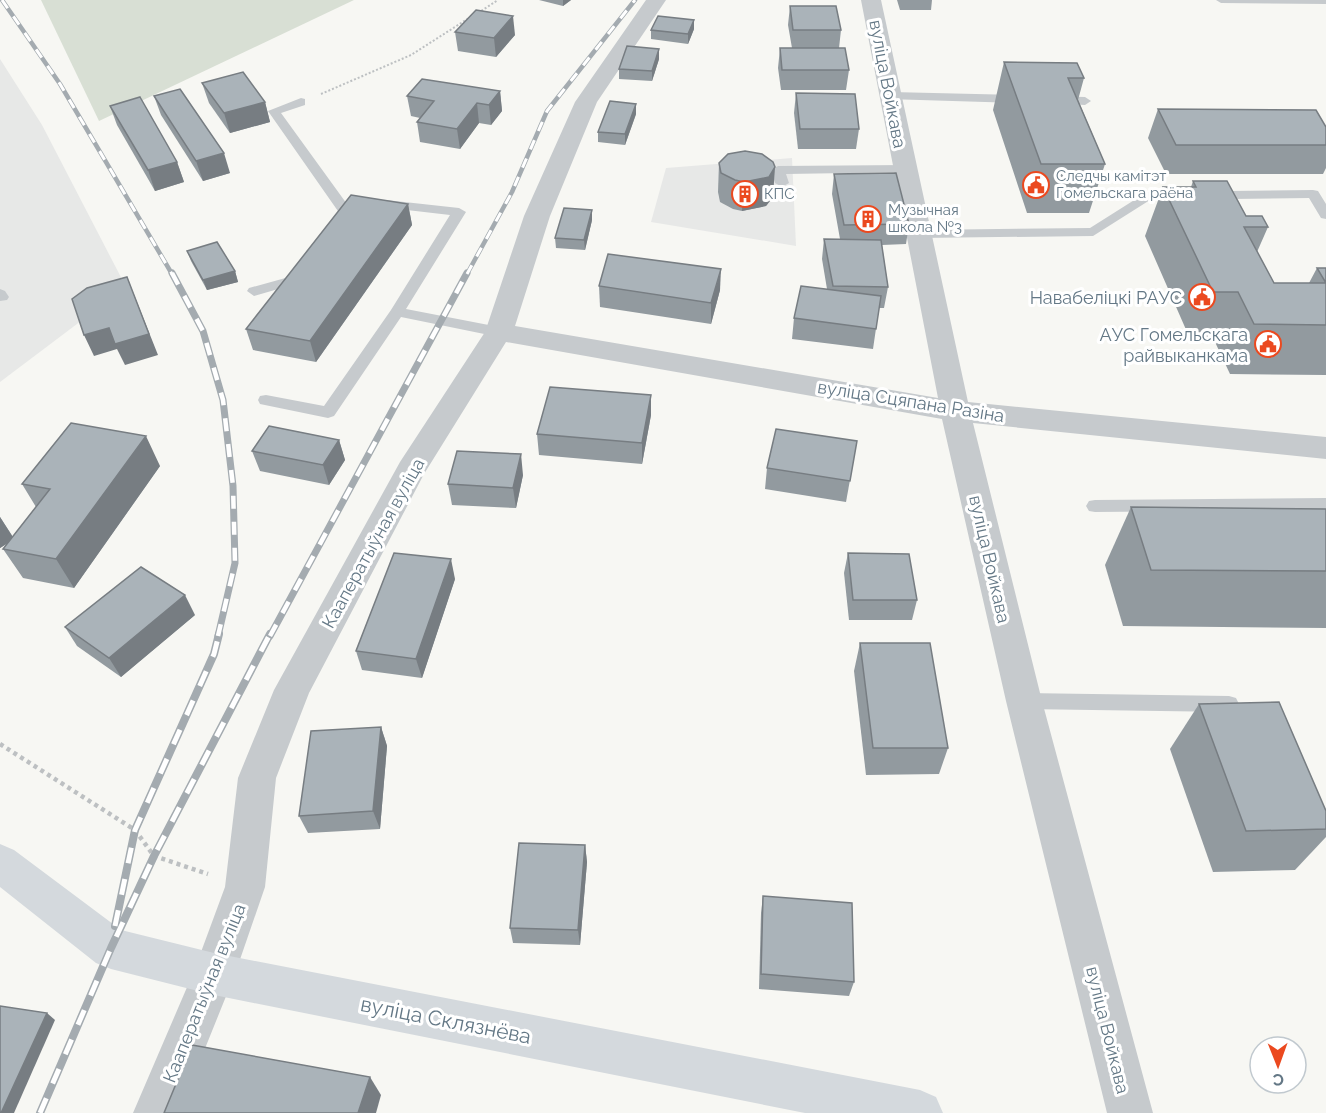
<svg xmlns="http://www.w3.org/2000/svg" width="1326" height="1113" font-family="Raleway,sans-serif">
<rect width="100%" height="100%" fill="#f7f7f3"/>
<g fill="#e7e8e7">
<path d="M0 59 42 125 126 287 0 382Z"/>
<path d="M792 158 796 246 651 222 666 168Z"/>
</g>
<path fill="#d8dfd4" d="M41 0H354L99 121Z"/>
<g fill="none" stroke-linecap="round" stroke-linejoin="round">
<g stroke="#bdc0c2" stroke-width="2" stroke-dasharray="2 2" stroke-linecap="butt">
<path d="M478 13 498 0"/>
<path d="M321 94 411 55 469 18"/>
</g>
<path stroke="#bdc0c2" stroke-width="4.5" stroke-dasharray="4 4" stroke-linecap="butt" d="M0 744 135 830 154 856 208 874"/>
<g fill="#c6cacd" fill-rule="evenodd">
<path d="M1216 0H1326V4L1221 3Z"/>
<path d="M891 92 1018 95 1024 99 1018 103 887 99V93Z"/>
<path d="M1055 96 1085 97 1091 101 1085 105 1051 103 1049 100Z"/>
<path d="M301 98 305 99V105L281 113 352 211 350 214H340L268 111Z"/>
<path d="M906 165 913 169 911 172 786 174 789 183 782 187 775 183 771 170 778 166Z"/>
<path d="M1313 190 1318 191 1326 204V219L1321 218 1309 198 1150 200 1093 236 919 238 912 234 919 230 1090 228 1147 192Z"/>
<path d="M386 200 459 208 466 212 406 309 499 327 507 332 499 337 401 317 334 416 328 418 260 404 258 400 260 396 266 395 324 406 391 310 450 215 381 207 379 204 381 201Z"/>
<path d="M301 267 308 271 299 283 254 296 247 291 249 288 289 277 296 268Z"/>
<path d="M0 289 5 291 9 297 7 300 0 301Z"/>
<path d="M1326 498V510L1095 512 1089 511 1086 506 1089 501 1095 500Z"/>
<path d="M1024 693 1229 696 1236 698 1239 704 1236 710 1229 712 1024 709 1017 707 1014 701 1017 695Z"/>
</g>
<path fill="#c6cacd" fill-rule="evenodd" d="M646 0H666L597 102 550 216 515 326 938 398 861 0H881L968 402 1326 437V459L973 423 1042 701 1153 1113H1107L1006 701 942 419 506 342 424 474 309 693 276 778 265 887 235 974 179 1113H133L194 971 225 887 238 778 274 690 400 462 485 332 524 216 575 102Z"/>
<path fill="#d4d9dd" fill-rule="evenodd" d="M0 844 14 850 121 930 214 953 920 1090 936 1097 943 1113H805L214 995 111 969 96 963 0 887Z"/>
<defs>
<g id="rail-far2">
<path d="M2 0 60 84 172 274"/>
<path d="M467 274 512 192 547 111 635 0"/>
</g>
<g id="rail-far1">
<path d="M172 273 203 331 223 400 233 486 235 563 218 636"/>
<path d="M270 636 467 273"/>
</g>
<g id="rail">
<path d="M115 926 135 830 214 654 219 634"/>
<path d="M40 1113 111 948 154 856 270 634"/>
</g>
</defs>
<use href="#rail-far2" stroke="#a4abb0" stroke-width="4.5"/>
<use href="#rail-far1" stroke="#a4abb0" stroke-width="7"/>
<use href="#rail" stroke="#a4abb0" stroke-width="8"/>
<use href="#rail-far2" stroke="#fff" stroke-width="3" stroke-dasharray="10" stroke-linecap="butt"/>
<use href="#rail-far1" stroke="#fff" stroke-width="4.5" stroke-dasharray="13" stroke-linecap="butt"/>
<use href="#rail" stroke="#fff" stroke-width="5" stroke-dasharray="16" stroke-linecap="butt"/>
</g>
<g fill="#929a9f">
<path d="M539 0H571L563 6Z"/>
<path d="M897 0H932L931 10H900Z"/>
<path d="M790 6 841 30 839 48 849 70 846 90H781L778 68 780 48H792L788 25Z"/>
<path d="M694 20V29L688 44 651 39V30Z"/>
<path d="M455 32 515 35 496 57 458 51Z"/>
<path d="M659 49V59L652 81 619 79V69Z"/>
<path d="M1004 62 1084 78 1078 100 1105 164 1089 213H1027L993 110Z"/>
<path d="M202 83 265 102 270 122 230 133 209 103Z"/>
<path d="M500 91 502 111 491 125 479 123 460 149 420 142 417 122 420 118 411 116 407 96Z"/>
<path d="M796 93 859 129 856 149H798L794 113Z"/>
<path d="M154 96 230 173 203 181 161 115Z"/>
<path d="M636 104V114L625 145 598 142V132Z"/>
<path d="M110 106 177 162 184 182 155 191 117 125Z"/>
<path d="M1158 109 1326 145V168L1323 174H1166L1148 138Z"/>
<path d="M719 163 773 197 766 206 742 211 733 209 720 202 718 192Z"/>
<path d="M834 174 909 224 906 244 882 245 888 287 884 308H879L873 349 792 339 794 318 827 289 822 259 824 239H840L832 194Z"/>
<path d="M1193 181 1246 216 1268 227 1257 252 1274 283H1309L1317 268H1326V375L1230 374 1215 342 1191 341 1145 236 1163 187H1191Z"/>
<path d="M408 204 412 225 316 362 253 350 246 329Z"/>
<path d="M592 220 585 250 556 248 555 238Z"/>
<path d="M187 251 235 271 238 282 207 290 191 261Z"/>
<path d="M599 286 720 290 711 324 600 307Z"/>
<path d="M651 395V415L642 464 539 455 537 434Z"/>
<path d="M339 440 345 460 329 485 260 471 252 451Z"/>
<path d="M857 441 846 502 765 489 767 468Z"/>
<path d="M160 466 74 588 23 578 3 549 8 543 0 548V517L13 537 36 507 22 484Z"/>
<path d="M523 475 516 508 452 505 448 484Z"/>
<path d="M1131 507 1326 509V628L1123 626 1105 565Z"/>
<path d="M848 553 917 600 912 620H849L844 573Z"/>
<path d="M455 579 422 678 362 670 356 651Z"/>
<path d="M195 615 121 677 77 646 65 627Z"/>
<path d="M860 643 948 748 939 774 866 775 854 671Z"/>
<path d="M1199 704 1326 811V837L1295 870 1213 872 1170 749Z"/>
<path d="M381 727 387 746 380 829 308 833 299 816Z"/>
<path d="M585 845 587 862 580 945 513 943 510 928Z"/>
<path d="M763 896 854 982 849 996 759 989 761 913Z"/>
</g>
<g fill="#777d82">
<path d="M563 0H571L563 6Z"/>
<path d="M513 16 515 35 496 57 494 38Z"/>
<path d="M694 20V29L688 44V34Z"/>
<path d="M659 49V59L652 81V71Z"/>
<path d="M500 91 502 111 491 125 489 105Z"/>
<path d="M265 102 270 122 230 133 224 113Z"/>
<path d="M477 103 479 123 460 149 457 129Z"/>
<path d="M636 104V114L625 145V134Z"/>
<path d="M224 153 230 173 203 181 196 161Z"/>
<path d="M177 162 184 182 155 191 148 170Z"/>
<path d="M775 167 773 197 766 206 742 211 744 182Z"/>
<path d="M408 204 412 225 316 362 310 341Z"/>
<path d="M592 210V220L585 250 584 240Z"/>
<path d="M721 269 720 290 711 324V303Z"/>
<path d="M235 271 238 282 207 290 203 280Z"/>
<path d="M127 277 158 355 125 365 117 349 94 356 84 335 109 328Z"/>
<path d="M651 395V415L642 464V443Z"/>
<path d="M146 436 160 466 74 588 56 559Z"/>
<path d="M339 440 345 460 329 485 323 465Z"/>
<path d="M521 454 523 475 516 508 513 488Z"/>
<path d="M0 517 14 539 0 548Z"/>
<path d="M451 559 455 579 422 678 416 659Z"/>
<path d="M185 595 195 615 121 677 109 658Z"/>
<path d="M381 727 387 746 380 829 373 811Z"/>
<path d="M585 845 587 862 580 945 578 930Z"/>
<path d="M47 1013 55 1020 14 1113H1Z"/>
<path d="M370 1077 381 1095 376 1113H358Z"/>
</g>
<g fill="#aab3b9" stroke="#777d82" stroke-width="1.5">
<path d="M790 6H836L841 30H793Z"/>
<path d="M476 10 513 16 494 38 455 32Z"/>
<path d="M658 16 694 20 688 34 651 30Z"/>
<path d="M627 46 659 49 652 71 619 69Z"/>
<path d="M780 48H845L849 70H782Z"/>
<path d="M1004 62 1077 63 1084 78H1068L1105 164H1041Z"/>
<path d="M243 72 265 102 224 113 202 83Z"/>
<path d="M422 79 500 91 489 105 477 103 457 129 417 122 434 101 407 96Z"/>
<path d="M180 89 224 153 196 161 154 96Z"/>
<path d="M796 93 855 94 859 129H800Z"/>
<path d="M140 97 177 162 148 170 110 106Z"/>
<path d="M610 101 636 104 625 134 598 132Z"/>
<path d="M1158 109 1316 110 1326 127V145H1176Z"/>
<path d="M745 151 762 154 773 162 775 167 769 177 744 182 735 180 721 173 719 163 728 154Z"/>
<path d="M896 173 909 224 844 225 834 174Z"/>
<path d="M1193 181H1227L1246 216H1262L1268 227H1244L1274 283H1326L1317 268H1326V325L1254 324 1238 292H1213L1163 187H1196Z"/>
<path d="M351 195 408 204 310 341 246 329Z"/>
<path d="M564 208 592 210 584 240 555 238Z"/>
<path d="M824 239 881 240 888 287 833 286Z"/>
<path d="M217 242 235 271 203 280 187 251Z"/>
<path d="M608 254 721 269 711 303 599 286Z"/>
<path d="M127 277 149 334 115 344 109 328 84 335 72 299 87 288Z"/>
<path d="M801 286 881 296 876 329 794 318Z"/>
<path d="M550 387 651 395 642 443 537 434Z"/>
<path d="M71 423 146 436 56 559 3 549 50 489 22 484Z"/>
<path d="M269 426 339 440 323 465 252 451Z"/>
<path d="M776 429 857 441 850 481 767 468Z"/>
<path d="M457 451 521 454 513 488 448 484Z"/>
<path d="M1131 507 1326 509V571L1151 570Z"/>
<path d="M394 553 451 559 416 659 356 651Z"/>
<path d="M848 553 909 554 917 600H853Z"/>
<path d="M141 567 185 595 109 658 65 627Z"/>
<path d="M860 643H930L948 748H873Z"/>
<path d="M1279 702 1326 811V829L1246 831 1199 704Z"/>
<path d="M381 727 373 811 299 816 311 731Z"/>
<path d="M519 843 585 845 578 930 510 928Z"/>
<path d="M763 896 852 903 854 982 761 974Z"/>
<path d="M0 1006 47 1013 1 1113H0Z"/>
<path d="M192 1045 370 1077 358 1113H164Z"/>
</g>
<defs>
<symbol id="civic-ring" viewBox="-11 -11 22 22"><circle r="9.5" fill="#fff" stroke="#eb491f" stroke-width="1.5"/><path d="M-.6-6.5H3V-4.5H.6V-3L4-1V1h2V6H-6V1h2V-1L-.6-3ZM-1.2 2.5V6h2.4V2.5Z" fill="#eb491f"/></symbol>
<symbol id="building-ring" viewBox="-11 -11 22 22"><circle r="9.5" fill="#fff" stroke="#eb491f" stroke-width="1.5"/><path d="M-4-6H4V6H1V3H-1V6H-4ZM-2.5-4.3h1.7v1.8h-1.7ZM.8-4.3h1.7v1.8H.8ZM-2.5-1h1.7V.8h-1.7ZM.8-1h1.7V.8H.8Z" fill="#eb491f"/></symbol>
</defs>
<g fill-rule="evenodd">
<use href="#civic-ring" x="1021" y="170" width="30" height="30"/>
<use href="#building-ring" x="730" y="179" width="30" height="30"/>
<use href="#building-ring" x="853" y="204" width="30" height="30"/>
<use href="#civic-ring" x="1187" y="282" width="30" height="30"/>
<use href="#civic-ring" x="1253" y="329" width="30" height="30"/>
</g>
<g text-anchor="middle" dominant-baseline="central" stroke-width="6" stroke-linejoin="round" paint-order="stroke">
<g font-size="15" fill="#647886" stroke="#fff" text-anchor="start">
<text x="1056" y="176">Следчы камітэт<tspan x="1056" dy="17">Гомельскага раёна</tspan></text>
<text x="764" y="194">КПС</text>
<text x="888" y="210">Музычная<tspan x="888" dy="17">школа №3</tspan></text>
</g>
<g font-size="18" fill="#647886" stroke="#fff">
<text transform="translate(888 84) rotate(79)">вуліца Войкава</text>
<text transform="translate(911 401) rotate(9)">вуліца Сцяпана Разіна</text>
<text transform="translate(373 543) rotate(-61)">Кааператыўная вуліца</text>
<text transform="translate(990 559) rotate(77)">вуліца Войкава</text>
<text transform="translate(204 993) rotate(-68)">Кааператыўная вуліца</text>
<text transform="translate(1108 1030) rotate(76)">вуліца Войкава</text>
</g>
<g font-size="18" fill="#647886" stroke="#fff" text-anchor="end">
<text x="1182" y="297">Навабеліцкі РАУС</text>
<text x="1248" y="334">АУС Гомельскага<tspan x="1248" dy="21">райвыканкама</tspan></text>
</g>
<g font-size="21" fill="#647886" stroke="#fff">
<text transform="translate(446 1020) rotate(11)">вуліца Склязнёва</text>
</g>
</g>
<g transform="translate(1278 1065) rotate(179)"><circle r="28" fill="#ffffff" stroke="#c1c9cf" stroke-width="1.5"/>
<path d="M0-4.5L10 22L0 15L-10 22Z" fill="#eb491f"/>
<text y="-9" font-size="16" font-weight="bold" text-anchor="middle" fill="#647886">С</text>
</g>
</svg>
